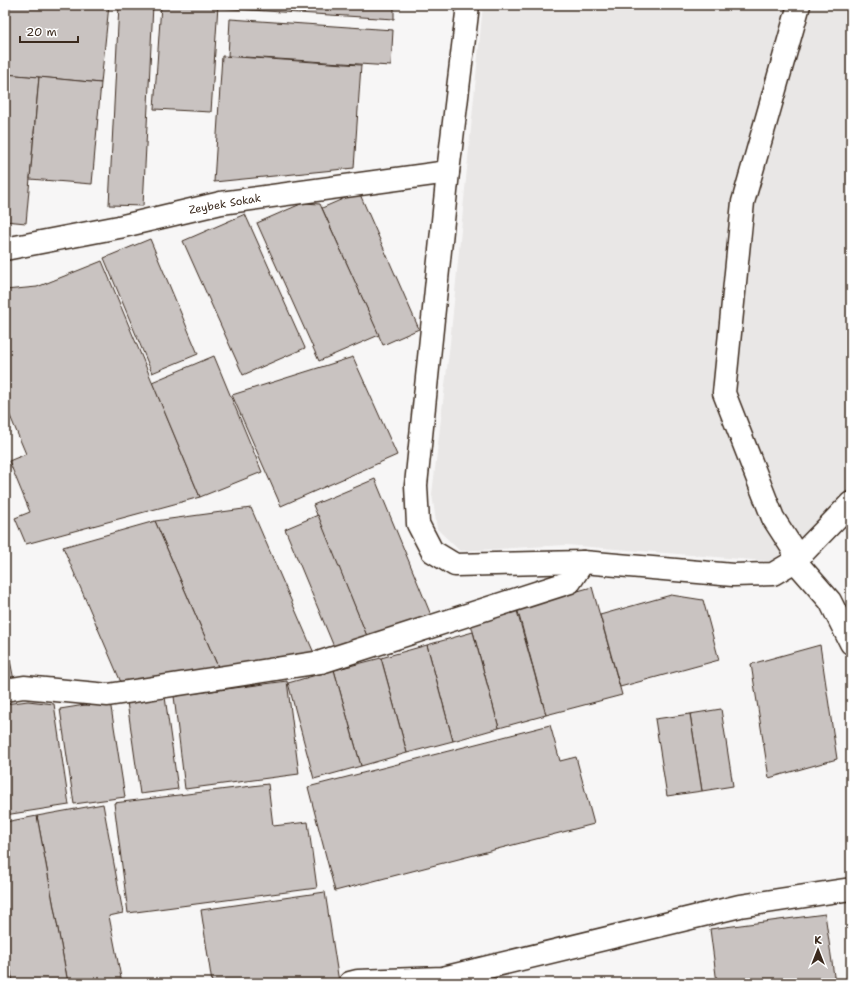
<svg xmlns="http://www.w3.org/2000/svg" width="856" height="988" font-family="'Shantell Sans',sans-serif">
<rect width="100%" height="100%" fill="#f7f6f6"/>
<filter id="ink" filterUnits="userSpaceOnUse"><feTurbulence type="fractalNoise" baseFrequency=".025" numOctaves="2"/><feDisplacementMap in="SourceGraphic" scale="8" xChannelSelector="R" yChannelSelector="G"/><feConvolveMatrix kernelMatrix="1 2 1 2 8 2 1 2 1" color-interpolation-filters="sRGB"/></filter>
<g filter="url(#ink)">
<path fill="#e9e7e6" d="M483 5H851V487L845 498 779 562 566 545 460 551 437 529 432 494 450 343Z"/>
<g fill="#c9c3c1" stroke="#3b2a1e">
<path d="M6 5H109L101 83 5 74Z"/>
<path d="M119 5H153L143 206 109 205Z"/>
<path d="M161 5H218L211 112 154 109Z"/>
<path d="M218 5H394V19L218 8Z"/>
<path d="M230 19 393 30 391 66 228 56Z"/>
<path d="M222 56 361 65 354 168 214 182Z"/>
<path d="M5 74 39 77 26 223 5 221Z"/>
<path d="M39 77 101 83 92 184 30 179Z"/>
<path d="M359 192 419 329 383 345 322 208Z"/>
<path d="M303 203 320 204 379 335 319 361 257 223Z"/>
<path d="M245 214 305 348 243 375 183 241Z"/>
<path d="M150 239 198 354 152 373 104 258Z"/>
<path d="M102 261 200 497 26 544 15 518 30 512 9 461 26 454 5 404V290L37 287Z"/>
<path d="M214 356 262 472 200 497 152 382Z"/>
<path d="M353 357 397 455 281 506 232 395Z"/>
<path d="M375 479 433 620 371 646 313 505Z"/>
<path d="M251 508 317 660 221 674 155 521Z"/>
<path d="M318 515 369 641 337 654 285 529Z"/>
<path d="M155 521 221 674 123 687 63 547Z"/>
<path d="M592 587 622 695 546 715 517 608Z"/>
<path d="M671 595 703 600 719 660 620 687 600 615Z"/>
<path d="M517 611 546 715 499 728 471 624Z"/>
<path d="M473 632 499 728 453 741 427 645Z"/>
<path d="M5 636 14 680 5 682Z"/>
<path d="M427 645 453 741 407 753 381 658Z"/>
<path d="M820 645 837 759 769 778 751 664Z"/>
<path d="M381 658 407 753 361 766 334 670Z"/>
<path d="M334 670 361 766 314 779 288 683Z"/>
<path d="M287 681 299 774 185 789 174 696Z"/>
<path d="M165 697 178 789 140 794 127 702Z"/>
<path d="M28 701 54 704 69 805 5 815V704Z"/>
<path d="M110 701 125 797 74 804 60 709Z"/>
<path d="M721 709 733 786 702 791 690 714Z"/>
<path d="M690 714 702 791 667 796 655 719Z"/>
<path d="M550 725 560 761 576 757 594 824 335 891 308 787Z"/>
<path d="M268 784 273 826 308 822 317 888 128 913 114 803Z"/>
<path d="M103 804 123 913 109 916 122 983H68L37 816Z"/>
<path d="M37 816 68 983H13L5 942V822Z"/>
<path d="M325 892 339 982 212 983 201 910Z"/>
<path d="M825 914 835 983H717L710 929Z"/>
<path d="M5 942 13 983H5Z"/>
</g>
<g fill="none" stroke-linecap="round" stroke-linejoin="round">
<defs>
<g id="minor">
<path d="M468 5 448 172 416 485 418 524 432 551 455 565 583 562 733 575 773 574 795 561 830 601 851 643"/>
<path d="M5 249 119 227 221 203 448 172"/>
<path d="M795 561 793 549 773 518 724 393 743 202 799 5"/>
<path d="M795 561 851 503"/>
<path d="M5 690 24 687 108 695 321 662 570 582 583 562"/>
<path d="M350 983 358 981 443 978 740 906 851 889"/>
</g>
</defs>
<use href="#minor" stroke="#3b2a1e" stroke-width="25"/>
<use href="#minor" stroke="#fff" stroke-width="22"/>
</g>
</g>
<g text-anchor="middle" dominant-baseline="central" stroke-width="4" stroke-linejoin="round" paint-order="stroke">
<g font-size="11" fill="#3b2a1e" stroke="#fff">
<text transform="translate(225 204) rotate(-10)">Zeybek Sokak</text>
</g>
</g>
<rect width="856" height="988" fill="none" stroke="#fff" stroke-width="20"/>
<rect x="10" y="10" width="836" height="968" fill="none" stroke="#3b2a1e" stroke-width="1.5" filter="url(#ink)"/>
<g transform="translate(818 950)" stroke="#ffffff" stroke-width="3" paint-order="stroke">
<path d="M0-3L7 15L0 10L-7 15Z" fill="#3b2a1e"/>
<text y="-6" font-size="11" font-weight="bold" text-anchor="middle" fill="#3b2a1e">K</text>
</g>
<path d="M20 36v6h58v-6" fill="none" stroke="#3b2a1e" stroke-width="2"/>
<text x="26" y="36" font-size="12" fill="#3b2a1e" stroke="#ffffff" stroke-width="3" paint-order="stroke">20 m</text>
</svg>
